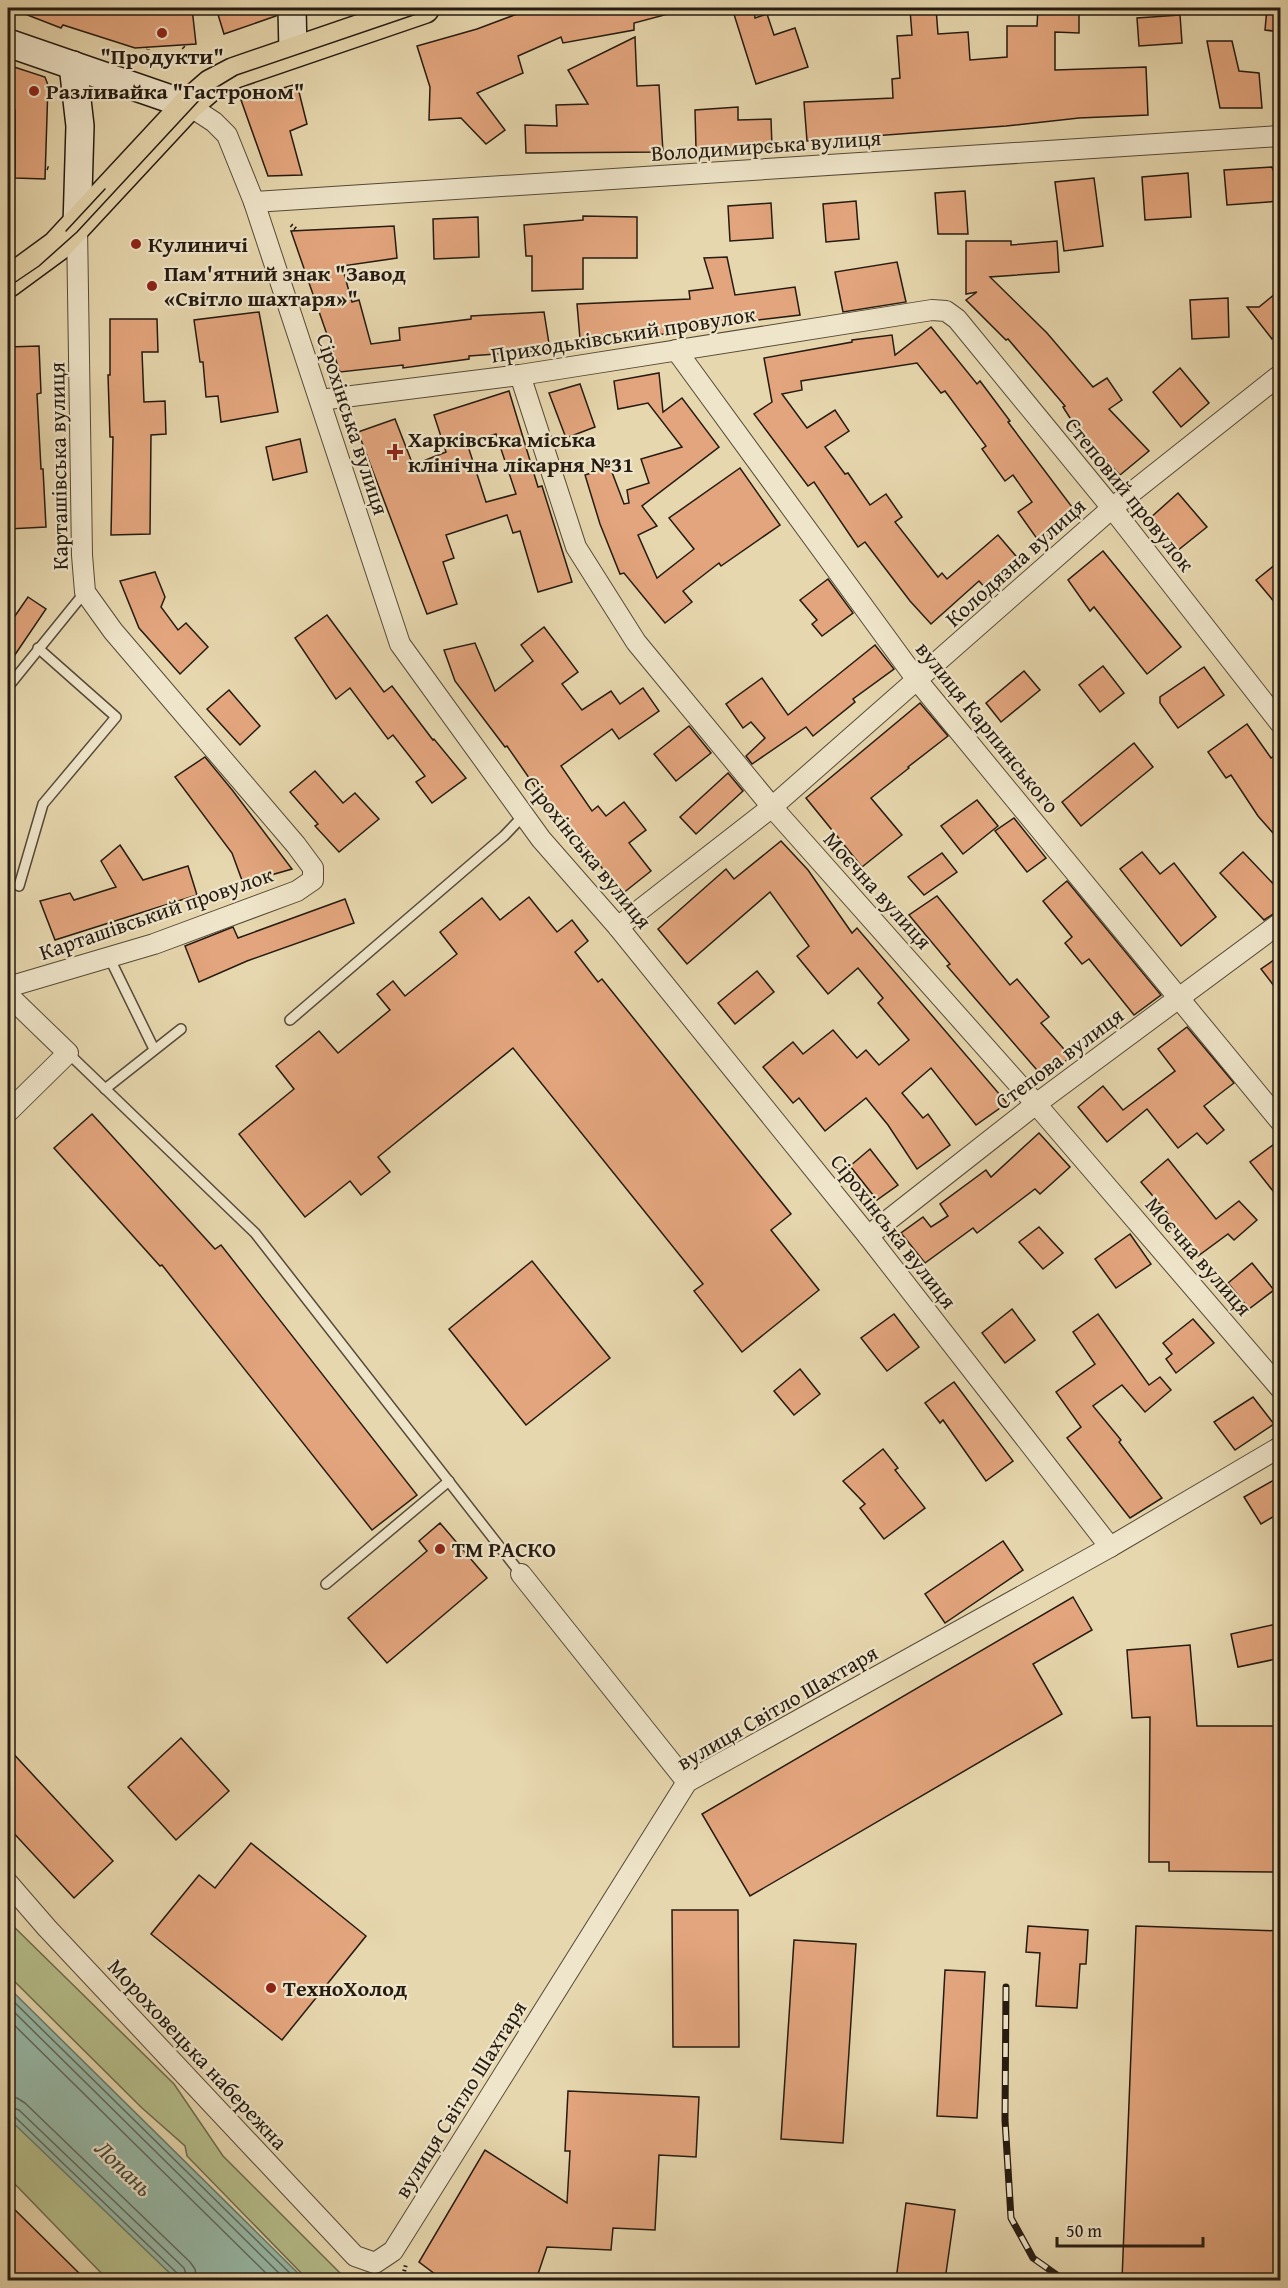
<svg xmlns="http://www.w3.org/2000/svg" width="1288" height="2288" font-family="'Gentium Book Plus',serif">
<rect width="100%" height="100%" fill="#e7d7ae"/>
<filter id="stains"><feTurbulence type="fractalNoise" baseFrequency=".00333" numOctaves="4"/><feColorMatrix values="0 0 0 0 .2 0 0 0 0 .09 0 0 0 0 .02 0 0 0 .5 -.17"/></filter>
<radialGradient id="worn" r=".72"><stop offset=".6" stop-color="#630" stop-opacity="0"/><stop offset="1" stop-color="#630" stop-opacity=".3"/></radialGradient>
<g fill="#b5be8b" stroke="#6d6c4e" stroke-width="1.5">
<path d="M8 1921 174 2084 223 2156 347 2280H308L187 2156 185 2146 142 2108 8 1975Z"/>
<path d="M8 2116 179 2280H108L8 2177Z"/>
</g>
<path fill="#97baa9" stroke="#697a6c" stroke-width="1.5" d="M8 1987 305 2280H177L8 2118Z"/>
<g fill="none" stroke-linecap="round" stroke-linejoin="round">
<g stroke="#5e6a5d" stroke-width="1.5">
<path d="M8 1996 297 2280"/>
<path d="M8 2006 286 2280"/>
<path d="M8 2019 273 2280"/>
<path d="M8 2097 17 2098 25 2103 190 2262 195 2269 197 2280"/>
<path d="M8 2106 19 2110 184 2268 188 2280"/>
<path d="M8 2114 14 2116 178 2274 180 2280"/>
</g>
</g>
<g fill="#e3a57d" stroke="#251b11" stroke-width="1.5" fill-rule="evenodd">
<path d="M12 8H129L127 13 192 8 196 44 135 48 63 25 61 28 12 9Z"/>
<path d="M216 8H276V16L224 34Z"/>
<path d="M533 8H672V13L634 23V30L563 43 561 37 518 56 523 73 477 93 505 130 486 144 461 118 429 120 430 87 417 46 477 29Z"/>
<path d="M732 8H754L755 18 767 14 774 35 795 28 808 67 756 84Z"/>
<path d="M936 8 938 34 968 32 970 60 1007 57V26H1037L1038 8H1079V33L1055 32V70L1146 67 1148 115 1079 118 1006 126 807 141 804 102 893 98 892 79 900 78 897 36 912 35 910 10Z"/>
<path d="M1267 8H1281V32L1265 30Z"/>
<path d="M1180 15 1182 43 1139 46 1137 18Z"/>
<path d="M635 37 637 86 659 85 663 152 526 153 525 125 557 126 556 105 588 104 568 70Z"/>
<path d="M1207 41H1232L1239 71 1259 73 1262 108H1220Z"/>
<path d="M8 65 45 77 48 85 45 179 15 178V110L8 108Z"/>
<path d="M297 84 307 124 290 131 302 175 268 176 241 100Z"/>
<path d="M738 107V120L771 119 772 147 696 149 695 110Z"/>
<path d="M1272 167 1273 170H1281V201L1227 205 1224 170Z"/>
<path d="M1188 173 1191 217 1145 220 1142 177Z"/>
<path d="M1094 178 1103 246 1064 251 1055 182Z"/>
<path d="M965 191 968 234H938L935 193Z"/>
<path d="M856 201 859 239 826 242 823 204Z"/>
<path d="M771 203 773 238 730 241 728 206Z"/>
<path d="M583 216 637 217V258H583V289L532 291V256H526L524 225 583 220Z"/>
<path d="M478 217 479 257 434 259 433 219Z"/>
<path d="M394 226 397 258 342 266 352 302 359 300 371 344 400 340 399 328 471 319V316L544 312 550 350 469 356V359L403 368V365L340 372 291 231Z"/>
<path d="M966 241H1011V245L1057 241 1059 272 990 277 1047 333 1093 387 1107 378 1122 400 1109 409 1149 451 1120 475 1077 429 1063 407 1065 406 1008 339 1006 340 966 300 977 292 966 294Z"/>
<path d="M727 257 735 295 795 287 800 315 684 329V333L580 339 577 304 690 299 689 291 713 288 704 258Z"/>
<path d="M897 262 906 302 843 312 835 272Z"/>
<path d="M1281 289V332L1272 339 1247 307H1259Z"/>
<path d="M1228 298 1229 337 1192 339 1190 300Z"/>
<path d="M259 312 278 412 221 422 218 396 206 397 203 362H200L194 320Z"/>
<path d="M110 319H157L158 352H142L144 402 165 401 166 434 151 435 150 534 111 535 113 437H110L108 375H110Z"/>
<path d="M931 327 977 384 980 381 1010 421 1008 422 1078 515 1040 543 1018 512 1032 502 1013 475 1005 481 982 449 986 446 945 391 941 393 917 363 801 381 802 390 782 394 807 428 835 410 849 431 825 447 845 474 848 473 870 505 886 494 902 517 895 522 938 577 942 573 947 579 998 535 1021 562 987 590 979 581 931 624 910 601 865 542 858 547 814 482 808 486 754 414 772 402 764 358 852 342V340L892 335 895 355Z"/>
<path d="M39 346 41 393 37 394 41 469H43L46 527 8 529V470H10L8 347Z"/>
<path d="M1180 368 1209 403 1181 427 1153 392Z"/>
<path d="M659 373 663 412 682 398 719 447 642 506 657 526 638 535 657 578 694 549 669 518 740 468 780 525 721 566 719 563 683 591 692 602 665 623 624 573 620 574 600 524 585 475 610 467 624 504 629 503 627 490 649 483 641 459 682 447 648 403 618 409 614 381Z"/>
<path d="M580 384 595 427 566 438 549 393Z"/>
<path d="M509 391 538 487 542 486 572 582 538 592 520 531 513 533 507 515 446 535 454 558 443 562 457 604 427 614 358 432 395 419 413 465 446 452 434 415ZM496 434 516 494 486 502 467 443Z"/>
<path d="M300 439 307 472 273 480 266 447Z"/>
<path d="M1178 493 1207 527 1177 551 1149 519Z"/>
<path d="M1103 551 1181 647 1147 674 1094 607 1090 611 1068 580Z"/>
<path d="M1281 560V610L1256 580Z"/>
<path d="M155 572 165 597 161 607 178 630 186 623 208 647 180 674 139 628 120 581Z"/>
<path d="M828 579 853 613 822 636 812 624 817 620 800 600Z"/>
<path d="M28 597 46 609 8 665V626Z"/>
<path d="M327 615 384 692 392 686 433 740 434 739 466 778 432 803 416 782 425 776 393 735 388 739 350 688 336 699 295 638Z"/>
<path d="M544 627 578 672 562 684 582 710 611 691 620 704 643 688 659 711 619 739 612 729 561 766 592 811 598 806 606 816 624 802 646 830 629 843 651 871 622 894 558 811 554 814 507 746 505 747 455 681 444 650 475 643 495 691 533 661 521 645Z"/>
<path d="M875 645 894 669 853 699 855 702 813 736 806 727 752 764 746 756 765 738 751 722 743 728 726 704 762 678 788 715Z"/>
<path d="M1103 666 1124 693 1100 712 1079 685Z"/>
<path d="M1204 667 1224 695 1178 728 1160 703V697Z"/>
<path d="M1024 671 1040 690 1001 722 986 703Z"/>
<path d="M229 690 260 726 240 745 207 709Z"/>
<path d="M920 703 948 736 908 767 909 768 871 798 902 835 862 867 806 798Z"/>
<path d="M1247 724 1271 758 1275 755 1281 764V842L1258 816 1231 775 1226 778 1208 752Z"/>
<path d="M689 726 711 753 676 781 654 754Z"/>
<path d="M1134 743 1153 767 1081 826 1062 802Z"/>
<path d="M205 757 233 791 292 869 243 883 232 853 175 777Z"/>
<path d="M315 771 343 803 355 793 379 819 339 852 315 826 318 824 290 792Z"/>
<path d="M728 773 743 791 696 834 680 817Z"/>
<path d="M977 800 998 826 963 854 941 826Z"/>
<path d="M1014 818 1046 858 1027 872 995 831Z"/>
<path d="M781 841 808 870 852 933 857 928 1007 1103 976 1125 931 1068 902 1093 923 1118 928 1114 950 1145 917 1169 888 1125 866 1098 825 1131 799 1098 793 1103 763 1067 793 1042 803 1054 833 1030 857 1058 866 1050 879 1065 909 1040 878 1003 883 998 858 968 828 994 797 956 809 946 770 892 687 964 658 929 726 869 734 879Z"/>
<path d="M120 845 143 880 188 866 197 895 55 940 40 901 70 893 74 900 116 887 101 861Z"/>
<path d="M1142 852 1160 874 1174 863 1216 917 1181 946 1120 869Z"/>
<path d="M1243 852 1281 892V909L1264 920 1220 873Z"/>
<path d="M942 853 957 872 924 895 908 877Z"/>
<path d="M1067 881 1161 995 1134 1015 1089 959 1082 964 1065 943 1072 937 1043 901Z"/>
<path d="M937 896 1010 985 1017 979 1049 1017 1041 1023 1071 1057 1043 1077 947 966 950 964 909 915Z"/>
<path d="M529 897 557 932 572 920 588 941 575 952 598 982 602 979 791 1214 771 1230 819 1290 742 1352 694 1291 703 1284 513 1048 378 1157 390 1172 361 1195 350 1181 305 1217 239 1134 294 1089 276 1066 319 1031 338 1053 390 1010 377 994 393 981 405 996 457 954 440 932 482 898 500 920Z"/>
<path d="M345 899 354 923 247 961 199 982 185 946 233 927 238 938Z"/>
<path d="M1281 955V995L1261 969Z"/>
<path d="M757 971 774 992 735 1024 718 1003Z"/>
<path d="M1187 1027 1234 1083 1204 1106 1224 1130 1207 1144 1197 1133 1178 1148 1147 1109 1107 1142 1078 1107 1103 1086 1123 1110 1175 1071 1158 1049Z"/>
<path d="M92 1114 215 1249 221 1245 417 1495 372 1530 162 1265 160 1266 54 1148Z"/>
<path d="M1039 1133 1070 1167 1040 1194 1035 1189 977 1233 973 1228 925 1263 901 1233 923 1217 931 1227 948 1216 940 1204 986 1170 991 1177Z"/>
<path d="M1281 1139V1201L1250 1162Z"/>
<path d="M870 1149 898 1185 877 1200 850 1166Z"/>
<path d="M1168 1159 1216 1219 1239 1201 1257 1220 1234 1240 1228 1234 1198 1256 1165 1217 1168 1214 1141 1182Z"/>
<path d="M1039 1227 1063 1253 1043 1269 1019 1242Z"/>
<path d="M1130 1234 1151 1264 1116 1288 1095 1259Z"/>
<path d="M532 1261 610 1358 526 1425 449 1329Z"/>
<path d="M1252 1263 1274 1290 1249 1309 1228 1283Z"/>
<path d="M1012 1309 1035 1340 1005 1363 982 1333Z"/>
<path d="M894 1314 919 1347 887 1371 861 1338Z"/>
<path d="M1098 1314 1149 1385 1160 1377 1171 1390 1145 1412 1122 1385 1093 1406 1121 1440 1119 1442 1162 1498 1130 1518 1067 1438 1081 1427 1056 1392 1095 1364 1073 1332Z"/>
<path d="M1193 1319 1214 1343 1176 1373 1166 1359 1172 1354 1163 1343Z"/>
<path d="M800 1369 820 1394 794 1415 774 1391Z"/>
<path d="M954 1382 1013 1461 986 1481 943 1420 940 1423 925 1403Z"/>
<path d="M1253 1397 1274 1424 1235 1450 1214 1422Z"/>
<path d="M883 1449 898 1468 895 1470 925 1508 884 1539 860 1508 865 1504 843 1481Z"/>
<path d="M1281 1476V1512L1261 1524 1244 1497Z"/>
<path d="M440 1523 487 1578 387 1663 348 1618 427 1551 419 1541Z"/>
<path d="M1003 1541 1023 1570 945 1623 925 1594Z"/>
<path d="M1073 1597 1092 1630 1033 1664 1062 1714 750 1896 702 1814Z"/>
<path d="M1281 1623V1658L1238 1667 1231 1634Z"/>
<path d="M1190 1645 1197 1726H1281V1872L1169 1871V1862H1149L1150 1717 1132 1718 1127 1650Z"/>
<path d="M181 1738 229 1791 176 1840 128 1787Z"/>
<path d="M8 1748 113 1861 74 1898 8 1827Z"/>
<path d="M251 1843 366 1936 282 2040 151 1934 199 1875 215 1888Z"/>
<path d="M672 1910H738L739 2047H673Z"/>
<path d="M1028 1926 1088 1930 1086 1964H1080L1077 2008 1036 2006 1040 1953 1026 1952Z"/>
<path d="M1136 1926 1281 1931V2280H1122Z"/>
<path d="M794 1940 856 1944 843 2143 781 2139Z"/>
<path d="M945 1970 985 1972 977 2118 937 2116Z"/>
<path d="M568 2091 699 2097 696 2157 659 2155 655 2230 613 2228 611 2250 547 2247 536 2280H443L419 2262 485 2150 567 2203 570 2151H565Z"/>
<path d="M8 2203 86 2280H8Z"/>
<path d="M906 2203 955 2210 945 2280H896Z"/>
</g>
<g fill="none" stroke-linecap="round" stroke-linejoin="round">
<defs>
<g id="lane">
<path d="M8 687 85 592"/>
<path d="M19 886 43 804 116 717 38 648"/>
<path d="M109 957 154 1049"/>
<path d="M290 1020 504 836 524 815"/>
<path d="M68 1053 255 1233 521 1574"/>
<path d="M105 1089 181 1029"/>
<path d="M326 1584 449 1481"/>
</g>
<g id="street">
<path d="M188 105 214 122 227 135 254 202 400 644 541 839 618 927 868 1236 1110 1547"/>
<path d="M254 202 1280 136"/>
<path d="M676 350 917 680 1280 1121"/>
<path d="M520 375 576 547 636 642 772 807 1036 1104 1280 1388"/>
<path d="M320 400 520 375 932 310 946 311 957 319 1112 508 1280 723"/>
<path d="M618 927 772 807 1112 508 1280 375"/>
<path d="M8 987 154 944 297 891 313 880V868L296 845 113 631 85 592 82 555 77 226"/>
<path d="M8 995 68 1053 8 1112"/>
<path d="M868 1236 1036 1104 1280 923"/>
<path d="M521 1574 687 1782"/>
<path d="M8 1883 47 1928 355 2256 375 2263 393 2251 687 1782 1110 1547 1280 1447"/>
</g>
<g id="secondary">
<path d="M292 8 293 52"/>
<path d="M8 43 188 105"/>
<path d="M73 65 80 126 77 226"/>
</g>
<path id="primary" d="M8 282 57 246 188 105 211 85 234 73 424 8"/>
</defs>
<use href="#lane" stroke="#564a38" stroke-width="12"/>
<use href="#street" stroke="#564a38" stroke-width="22"/>
<use href="#secondary" stroke="#251b11" stroke-width="30"/>
<use href="#primary" stroke="#251b11" stroke-width="33"/>
<g stroke="#251b11" stroke-width="4" stroke-dasharray="1.5 3" stroke-linecap="butt">
<path d="M183 47 186 50"/>
<path d="M147 54 148 49"/>
<path d="M47 168 50 169"/>
<path d="M291 225 296 229"/>
<path d="M402 2280 406 2264"/>
</g>
<use href="#lane" stroke="#efe5ca" stroke-width="9"/>
<use href="#street" stroke="#efe5ca" stroke-width="20"/>
<use href="#secondary" stroke="#efe5ca" stroke-width="27"/>
<use href="#primary" stroke="#e7d7ae" stroke-width="30"/>
<g stroke="#251b11" stroke-width="1.5">
<path d="M66 231 105 189"/>
<path d="M8 287 39 266 77 232 204 95 237 75 434 8"/>
</g>
<defs>
<path id="rail" d="M1006 1987 1005 2120 1011 2218 1033 2258 1064 2280"/>
</defs>
<use href="#rail" stroke="#251b11" stroke-width="7"/>
<use href="#rail" stroke="#efe5ca" stroke-width="4.5" stroke-dasharray="14" stroke-linecap="butt"/>
</g>
<g fill="#8f2418" stroke="#efe5ca" stroke-width="2">
<circle cx="162" cy="33" r="6"/>
<circle cx="34" cy="91" r="6"/>
<circle cx="136" cy="244" r="6"/>
<circle cx="152" cy="286" r="6"/>
<path d="M392 443h6v6h6v6h-6v6h-6v-6h-6v-6h6z"/>
<circle cx="440" cy="1549" r="6"/>
<circle cx="271" cy="1988" r="6"/>
</g>
<g text-anchor="middle" dominant-baseline="central" stroke-width="4.5" stroke-linejoin="round" paint-order="stroke">
<g font-size="22" font-weight="bold" fill="#251b11" stroke="#efe5ca" text-anchor="start">
<text x="162" y="56" text-anchor="middle">"Продукти"</text>
<text x="46" y="91">Разливайка "Гастроном"</text>
<text x="148" y="244">Кулиничі</text>
<text x="164" y="273">Пам'ятний знак "Завод<tspan x="164" dy="25">«Світло шахтаря»"</tspan></text>
<text x="408" y="439">Харківська міська<tspan x="408" dy="25">клінічна лікарня №31</tspan></text>
<text x="452" y="1549">ТМ РАСКО</text>
<text x="283" y="1988">ТехноХолод</text>
</g>
<g font-size="22" fill="#251b11" stroke="#efe5ca">
<text transform="translate(766 145) rotate(-4)">Володимирська вулиця</text>
<text transform="translate(623 334) rotate(-9)">Приходьківський провулок</text>
<text transform="translate(353 424) rotate(72)">Сірохінська вулиця</text>
<text transform="translate(58 466) rotate(-91)">Карташівська вулиця</text>
<text transform="translate(1130 494) rotate(51)">Степовий провулок</text>
<text transform="translate(1015 562) rotate(-42)">Колодязна вулиця</text>
<text transform="translate(988 727) rotate(51)">вулиця Карпинського</text>
<text transform="translate(588 852) rotate(51)">Сірохінська вулиця</text>
<text transform="translate(878 890) rotate(48)">Моєчна вулиця</text>
<text transform="translate(156 913) rotate(-19)">Карташівський провулок</text>
<text transform="translate(1059 1058) rotate(-37)">Степова вулиця</text>
<text transform="translate(894 1231) rotate(52)">Сірохінська вулиця</text>
<text transform="translate(1199 1256) rotate(49)">Моєчна вулиця</text>
<text transform="translate(777 1707) rotate(-30)">вулиця Світло Шахтаря</text>
<text transform="translate(198 2054) rotate(47)">Мороховецька набережна</text>
<text transform="translate(460 2099) rotate(-58)">вулиця Світло Шахтаря</text>
</g>
<g font-size="24" font-style="italic" fill="#474b3f" stroke="#efe5ca">
<text transform="translate(124 2168) rotate(44)">Лопань</text>
</g>
</g>
<rect width="1288" height="2288" fill="none" stroke="#e7d7ae" stroke-width="30"/>
<rect x="9" y="9" width="1270" height="2270" fill="none" stroke="#251b11" stroke-width="3"/>
<rect x="15" y="15" width="1258" height="2258" fill="none" stroke="#251b11" stroke-width="1.5"/>
<path d="M1057 2237v9h146v-9" fill="none" stroke="#251b11" stroke-width="3"/>
<text x="1066" y="2237" font-size="18" fill="#251b11" stroke="#efe5ca" stroke-width="4.5" paint-order="stroke">50 m</text>
<rect width="100%" height="100%" filter="url(#stains)"/>
<rect width="100%" height="100%" fill="url(#worn)"/>
</svg>
